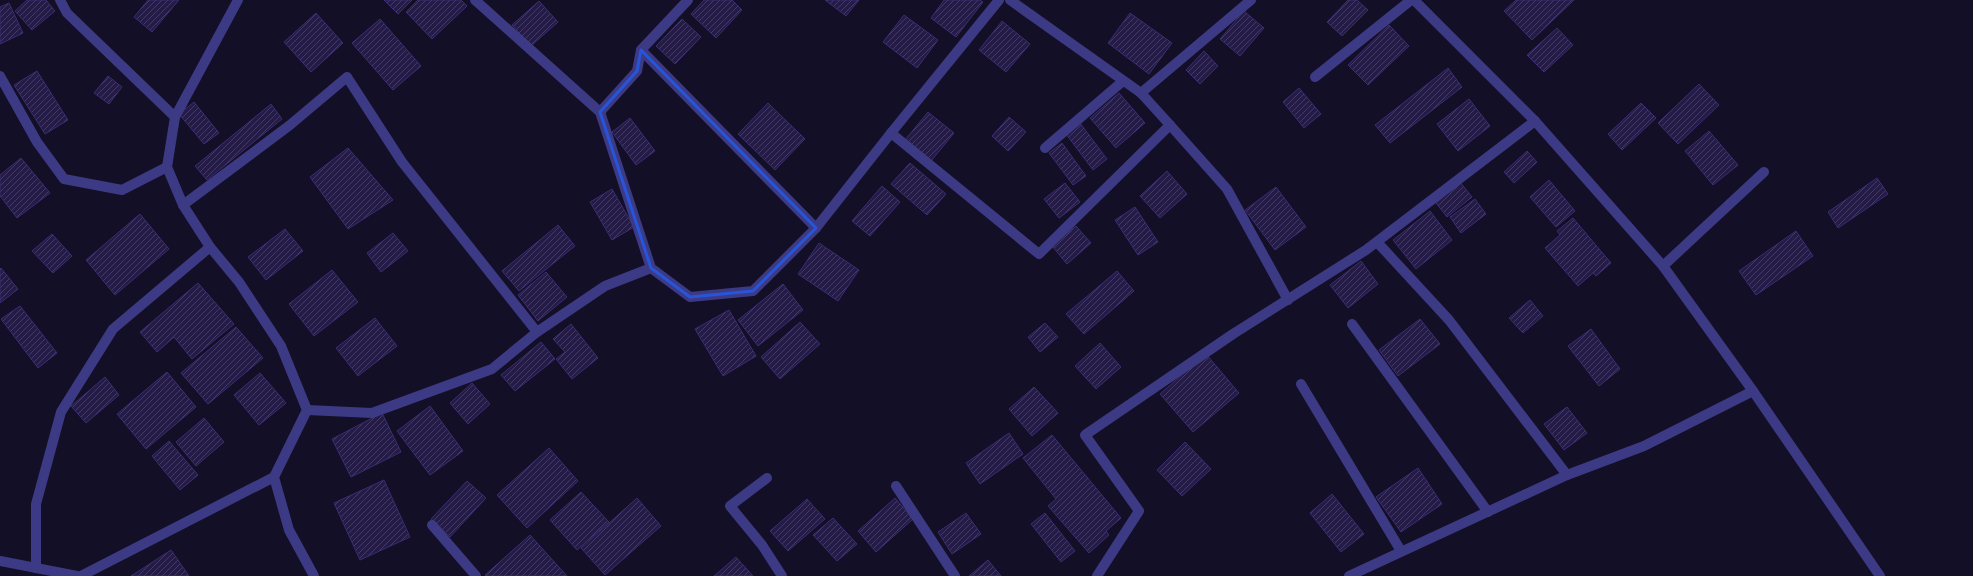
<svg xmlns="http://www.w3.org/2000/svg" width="1973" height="576" font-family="Lato,sans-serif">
<defs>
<pattern id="building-hatch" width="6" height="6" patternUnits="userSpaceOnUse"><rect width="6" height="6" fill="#241b47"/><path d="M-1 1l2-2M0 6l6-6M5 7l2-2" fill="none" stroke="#433b63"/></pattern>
</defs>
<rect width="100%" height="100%" fill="#130f26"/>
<g fill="url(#building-hatch)" stroke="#3b2d73">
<path d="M27 0H46L55 11 32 30 15 11Z"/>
<path d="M148 0H179L152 32 134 17Z"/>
<path d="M384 0H412L398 14Z"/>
<path d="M418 0H461L467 6 432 39 406 12Z"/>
<path d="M704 0H732L742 10 716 38 691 14Z"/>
<path d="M825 0H859L846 16Z"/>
<path d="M944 0H980L983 2 956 37 931 18Z"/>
<path d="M1348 0H1357L1368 10 1342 36 1327 22Z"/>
<path d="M1516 0H1574L1532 40 1504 11Z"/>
<path d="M539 1 558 22 531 46 512 25Z"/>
<path d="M9 3 23 33 0 44V7Z"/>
<path d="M1244 11 1264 28 1240 56 1220 39Z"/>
<path d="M316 13 343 43 311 72 284 42Z"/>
<path d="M1130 13 1172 43 1149 74 1108 43Z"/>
<path d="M904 15 938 40 917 68 883 42Z"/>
<path d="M380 19 421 66 393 90 352 43Z"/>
<path d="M682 19 701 37 675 64 656 46Z"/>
<path d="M1002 21 1030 44 1006 72 979 50Z"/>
<path d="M1389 25 1409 46 1368 85 1348 65Z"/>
<path d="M1557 28 1573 45 1544 72 1527 55Z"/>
<path d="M1204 51 1218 66 1200 84 1186 70Z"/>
<path d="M1448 68 1462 87 1390 143 1375 125Z"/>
<path d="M37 71 68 120 45 134 14 85Z"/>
<path d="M108 76 122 87 109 104 94 93Z"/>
<path d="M1699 84 1719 105 1678 144 1658 123Z"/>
<path d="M1299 88 1321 114 1304 128 1283 102Z"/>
<path d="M1119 93 1145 123 1116 148 1090 118Z"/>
<path d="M1469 99 1490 126 1458 151 1437 124Z"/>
<path d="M194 102 219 133 204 144 179 114Z"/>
<path d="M768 103 805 139 775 170 738 134Z"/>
<path d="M1641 103 1656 118 1622 150 1608 134Z"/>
<path d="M271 104 282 119 207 180 195 166Z"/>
<path d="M928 112 954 133 931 161 905 140Z"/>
<path d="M1009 117 1026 132 1008 151 992 136Z"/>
<path d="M630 118 655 151 636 165 612 132Z"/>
<path d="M1080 123 1107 159 1093 170 1066 134Z"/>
<path d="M1709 131 1738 165 1713 185 1685 151Z"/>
<path d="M1062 143 1086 176 1073 185 1049 153Z"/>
<path d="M348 148 393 200 348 229 310 177Z"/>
<path d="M1527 151 1537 162 1514 183 1504 172Z"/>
<path d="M21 158 50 193 17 218 0 196V175Z"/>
<path d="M910 163 946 194 927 215 891 184Z"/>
<path d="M1167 171 1187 194 1160 218 1140 196Z"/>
<path d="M1877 178 1888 194 1838 228 1828 212Z"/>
<path d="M1549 180 1575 211 1556 227 1530 197Z"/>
<path d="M1460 182 1472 197 1447 217 1436 203Z"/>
<path d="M1065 183 1080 202 1059 218 1044 199Z"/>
<path d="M882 186 900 202 870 236 852 221Z"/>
<path d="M1276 187 1306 227 1275 250 1245 210Z"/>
<path d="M612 189 634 227 612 240 590 202Z"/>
<path d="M1475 199 1486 214 1461 233 1450 217Z"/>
<path d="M1135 207 1158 242 1138 255 1115 220Z"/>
<path d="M1430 211 1452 240 1416 269 1393 240Z"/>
<path d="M140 214 169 249 115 295 86 260Z"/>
<path d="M1573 218 1611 263 1596 276 1593 273 1578 286 1545 248 1560 235 1557 231Z"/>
<path d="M558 225 575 246 519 291 502 271Z"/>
<path d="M1076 226 1091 243 1067 264 1052 246Z"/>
<path d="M285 229 303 251 266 280 248 257Z"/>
<path d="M1796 231 1813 256 1756 295 1739 271Z"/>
<path d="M393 233 408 251 381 272 367 253Z"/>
<path d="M52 234 72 256 53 273 32 251Z"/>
<path d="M819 243 859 270 838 301 798 274Z"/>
<path d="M1361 261 1378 284 1348 308 1330 285Z"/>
<path d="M1 268 18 289 0 303V269Z"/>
<path d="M332 270 358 302 314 336 289 304Z"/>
<path d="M1117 271 1134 291 1084 334 1066 314Z"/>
<path d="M546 272 567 297 538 321 518 295Z"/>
<path d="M198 283 234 324 192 359 174 337 157 352 140 332Z"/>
<path d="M783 284 803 310 758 346 738 320Z"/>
<path d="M1530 300 1543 316 1523 333 1509 318Z"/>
<path d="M20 306 57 353 38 368 1 319Z"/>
<path d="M729 310 756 356 723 376 695 329Z"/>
<path d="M375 318 397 346 358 376 336 348Z"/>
<path d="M1420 319 1440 344 1398 376 1379 350Z"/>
<path d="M800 322 820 344 780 379 761 357Z"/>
<path d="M1045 323 1058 337 1040 352 1028 337Z"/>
<path d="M571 324 598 358 572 379 556 359 565 352 553 339Z"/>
<path d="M236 327 263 358 208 404 181 373Z"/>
<path d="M1591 329 1620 369 1599 386 1568 346Z"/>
<path d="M541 342 555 359 515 391 501 375Z"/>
<path d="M1100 343 1121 367 1096 389 1075 366Z"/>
<path d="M1206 354 1239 393 1193 432 1160 394Z"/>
<path d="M167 372 196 407 146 449 117 414Z"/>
<path d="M260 373 286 403 259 425 234 395Z"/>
<path d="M105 377 119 395 86 423 71 406Z"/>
<path d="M472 383 490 404 468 424 450 403Z"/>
<path d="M1034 387 1058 413 1032 436 1009 409Z"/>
<path d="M430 406 463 451 430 475 397 431Z"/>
<path d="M1567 407 1587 433 1564 450 1544 424Z"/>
<path d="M382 413 401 452 351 477 332 439Z"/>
<path d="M204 418 224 442 196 466 176 442Z"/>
<path d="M1009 433 1023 454 980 484 966 463Z"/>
<path d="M1052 435 1121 518 1106 531 1109 535 1089 553 1048 506 1056 499 1023 458Z"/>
<path d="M169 441 198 475 180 490 152 456Z"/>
<path d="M1185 442 1211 469 1182 496 1157 470Z"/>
<path d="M549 448 578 481 527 528 497 495Z"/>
<path d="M1418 468 1442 504 1401 532 1376 497Z"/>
<path d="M384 480 410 537 360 560 334 503Z"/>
<path d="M467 481 486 498 450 537 431 519Z"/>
<path d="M581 492 609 522 577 550 550 520Z"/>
<path d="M1332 494 1364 534 1341 552 1310 513Z"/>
<path d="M637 498 661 526 605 575 581 548Z"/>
<path d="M895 498 913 519 876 552 858 531Z"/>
<path d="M807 499 825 519 788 551 770 531Z"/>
<path d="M966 513 981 534 952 554 938 532Z"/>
<path d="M1045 513 1075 551 1061 562 1031 524Z"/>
<path d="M833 518 857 544 837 561 813 535Z"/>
<path d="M530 535 567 576H486L485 575Z"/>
<path d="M171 550 189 576H131Z"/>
<path d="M736 557 753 576H714Z"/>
<path d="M988 560 1001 576H969Z"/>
</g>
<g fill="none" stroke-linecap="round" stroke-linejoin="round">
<g stroke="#3d3a85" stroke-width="10">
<path d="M60 0 67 13 175 117"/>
<path d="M238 0 175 117 167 167 183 205 210 247 239 282 281 346 307 410 274 477 289 530 314 576"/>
<path d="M475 0 600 112 651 268"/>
<path d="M1010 0 1141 93 1170 125 1227 189 1288 300"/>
<path d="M1414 0 1535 121 1663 266 1753 391 1880 576"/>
<path d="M641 50 816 228"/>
<path d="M0 76 37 142 64 179 122 190 167 167"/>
<path d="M1315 77 1411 0"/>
<path d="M1141 93 1251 0"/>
<path d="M600 112 637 71 641 50 688 0"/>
<path d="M891 133 1039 254 1170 125"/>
<path d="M1045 148 1123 81"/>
<path d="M183 205 290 125 347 77 402 162 537 332"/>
<path d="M1377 242 1449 320 1567 475"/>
<path d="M1663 266 1764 172"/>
<path d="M1352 324 1488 512"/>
<path d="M1301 384 1401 551"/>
<path d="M307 410 372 413 492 369 537 332 605 286 651 268 690 297 753 291 816 228 891 133 999 0"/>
<path d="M767 478 730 506 762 545 782 576"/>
<path d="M896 486 955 576"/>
<path d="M432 525 476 576"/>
<path d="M0 561 77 576"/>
<path d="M36 568V504L61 412 113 329 210 247"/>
<path d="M81 576 274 477"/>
<path d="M1097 576 1139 511 1085 435 1233 334 1366 250 1535 121"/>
<path d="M1349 576 1567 475 1644 446 1753 391"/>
</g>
</g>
<path fill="none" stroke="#2655da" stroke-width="3" stroke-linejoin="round" d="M641 50 816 228 753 291 690 297 651 268 600 112 637 71Z"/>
</svg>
